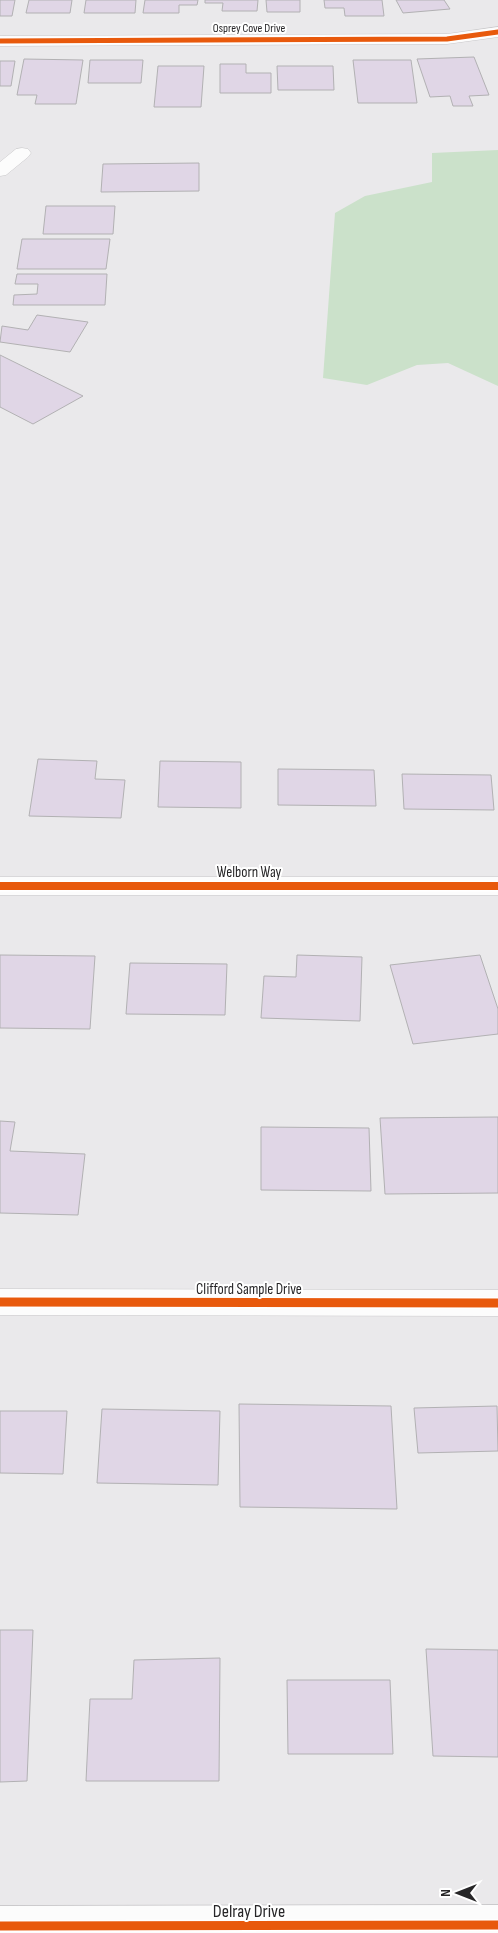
<svg xmlns="http://www.w3.org/2000/svg" width="498" height="1933" font-family="'Sofia Sans Condensed',sans-serif">
<rect width="100%" height="100%" fill="#eae9eb"/>
<path fill="#cbe1ca" d="M498 150V386L448 363 417 365 367 385 323 378 335 213 365 196 432 182V153Z"/>
<g fill="#e0d6e6" stroke="#b2b1b3">
<path d="M0 0H15L12 16H0Z"/>
<path d="M29 0H72L70 13H26Z"/>
<path d="M86 0H136L135 13H84Z"/>
<path d="M145 0H198L197 5H179V13H143Z"/>
<path d="M205 0H258L257 11H222L223 3H205Z"/>
<path d="M266 0H300V12H267Z"/>
<path d="M324 0H382L384 16H345L344 8H325Z"/>
<path d="M396 0H444L450 9 403 13Z"/>
<path d="M474 57 489 95 469 96 473 106H453L450 96 430 97 417 59Z"/>
<path d="M24 59 83 60 76 104H35L37 95H17Z"/>
<path d="M90 60H143L141 83H88Z"/>
<path d="M353 60H411L417 103H358Z"/>
<path d="M0 61H15L11 86H0Z"/>
<path d="M220 64H246V73H271V93H220Z"/>
<path d="M158 66H204L201 107H154Z"/>
<path d="M277 66H333L334 90H278Z"/>
<path d="M199 163V191L101 192 103 164Z"/>
<path d="M46 206H115L113 234H43Z"/>
<path d="M22 239H110L106 269H17Z"/>
<path d="M17 274H107L105 305H13L14 295 37 294 38 284H15Z"/>
<path d="M37 315 88 322 70 352 0 342 2 326 28 330Z"/>
<path d="M0 355 83 396 33 424 0 407Z"/>
<path d="M38 759 97 761 95 779 125 780 121 818 29 816Z"/>
<path d="M160 761 241 762V808L158 807Z"/>
<path d="M278 769 374 770 376 806 278 805Z"/>
<path d="M402 774 491 775 494 810 404 809Z"/>
<path d="M0 955 95 956 90 1029 0 1028Z"/>
<path d="M297 955 362 957 360 1021 261 1018 264 976 296 977Z"/>
<path d="M480 955 498 1009V1034L413 1044 390 965Z"/>
<path d="M130 963 227 964 225 1015 126 1014Z"/>
<path d="M498 1117V1193L385 1194 380 1118Z"/>
<path d="M0 1121 15 1122 10 1151 85 1154 78 1215 0 1213Z"/>
<path d="M261 1127 369 1128 371 1191 261 1190Z"/>
<path d="M239 1404 391 1406 397 1509 240 1507Z"/>
<path d="M497 1406 498 1451 418 1453 414 1408Z"/>
<path d="M102 1409 220 1411 218 1485 97 1483Z"/>
<path d="M0 1411H67L63 1474 0 1473Z"/>
<path d="M0 1630H33L27 1781 0 1782Z"/>
<path d="M426 1649 498 1650V1757L433 1756Z"/>
<path d="M220 1658 219 1781H86L90 1699H132L134 1660Z"/>
<path d="M287 1680H390L393 1754H288Z"/>
</g>
<g fill="none" stroke-linecap="round" stroke-linejoin="round">
<defs>
<g id="minor">
<path d="M498 27V37L447 44 0 46V36L447 34Z"/>
<path d="M22 148 28 149 31 153 28 157 6 175 0 176V162L16 149Z"/>
<rect x="0" y="877" width="498" height="18"/>
<path d="M0 1289 498 1290V1316L0 1315Z"/>
<path d="M498 1905V1933H0V1906Z"/>
</g>
</defs>
<use href="#minor" stroke="#c8c7c9" stroke-width="1"/>
<use href="#minor" fill="#fcfcfc" fill-rule="evenodd"/>
<defs>
<path id="cycleway-far2" d="M0 41 447 39 498 32"/>
<path id="cycleway-far1" d="M0 886H498"/>
<g id="cycleway">
<path d="M0 1302 498 1303"/>
<path d="M0 1926 498 1925"/>
</g>
</defs>
<use href="#cycleway-far2" stroke="#fff" stroke-width="7"/>
<use href="#cycleway-far1" stroke="#fff" stroke-width="11"/>
<use href="#cycleway" stroke="#fff" stroke-width="12"/>
<use href="#cycleway-far2" stroke="#e8590c" stroke-width="5"/>
<use href="#cycleway-far1" stroke="#e8590c" stroke-width="8"/>
<use href="#cycleway" stroke="#e8590c" stroke-width="9"/>
</g>
<g text-anchor="middle" dominant-baseline="central" stroke-width="4" stroke-linejoin="round" paint-order="stroke">
<g font-size="12" fill="#272628" stroke="#fff">
<text x="249" y="28">Osprey Cove Drive</text>
</g>
<g font-size="15" fill="#272628" stroke="#fff">
<text x="249" y="872">Welborn Way</text>
<text x="249" y="1289">Clifford Sample Drive</text>
</g>
<g font-size="18" fill="#272628" stroke="#fff">
<text x="249" y="1911">Delray Drive</text>
</g>
</g>
<g transform="translate(458 1893) rotate(270)" stroke="#ffffff" stroke-width="4" paint-order="stroke">
<path d="M0-4L9 19L0 12L-9 19Z" fill="#272628"/>
<text y="-8" font-size="14" font-weight="bold" text-anchor="middle" fill="#272628">N</text>
</g>
</svg>
